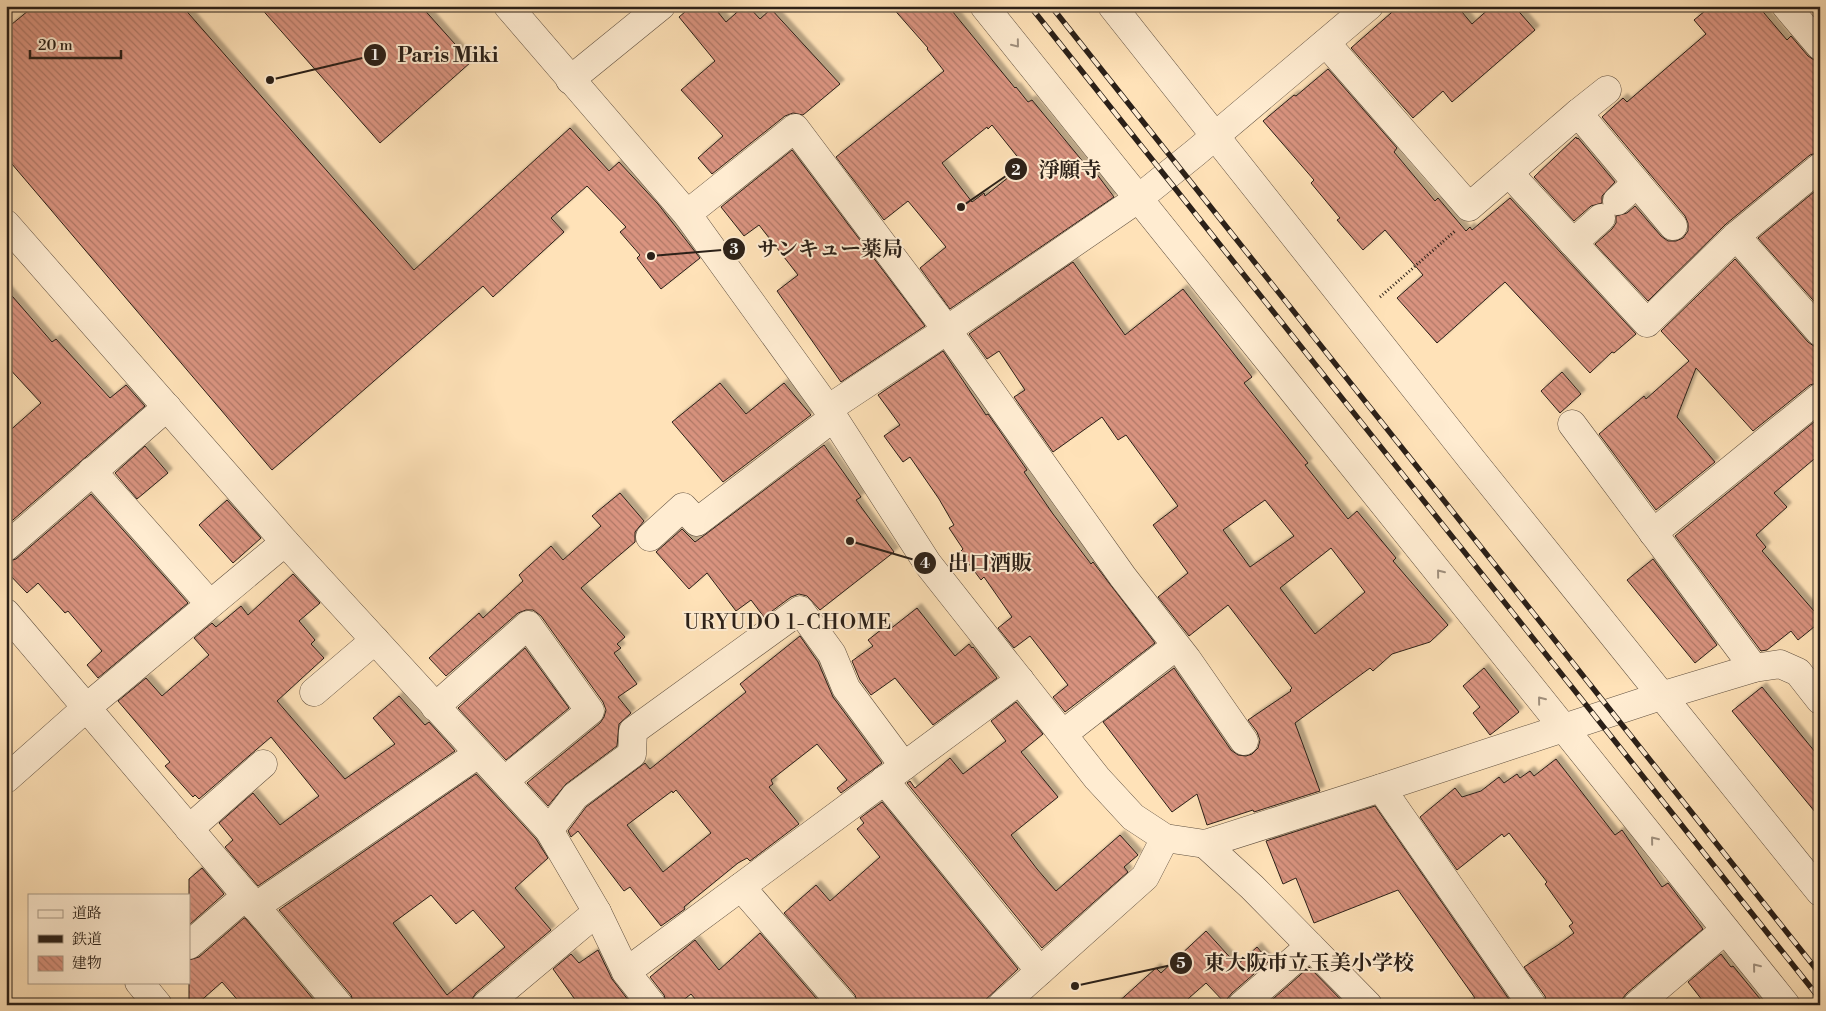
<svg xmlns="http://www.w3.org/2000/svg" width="1826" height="1011" font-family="'Libre Bodoni','Noto Serif JP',serif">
<defs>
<pattern id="building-back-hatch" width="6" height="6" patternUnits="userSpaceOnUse" patternTransform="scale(1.25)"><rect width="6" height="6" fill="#d9937f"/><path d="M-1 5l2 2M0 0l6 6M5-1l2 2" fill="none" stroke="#b07867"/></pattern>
<filter id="shadow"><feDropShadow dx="4.5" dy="-4.5" stdDeviation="1" flood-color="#0004"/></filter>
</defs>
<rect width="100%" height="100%" fill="#ffe2b8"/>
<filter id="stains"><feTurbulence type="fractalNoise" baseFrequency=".004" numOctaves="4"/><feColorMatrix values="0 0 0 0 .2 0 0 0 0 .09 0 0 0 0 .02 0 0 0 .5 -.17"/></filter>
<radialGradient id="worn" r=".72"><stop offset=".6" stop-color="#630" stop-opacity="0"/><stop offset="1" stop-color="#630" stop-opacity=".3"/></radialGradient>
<g fill="url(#building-back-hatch)" stroke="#2b2018" fill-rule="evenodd" filter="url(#shadow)">
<path d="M34 6H182L414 270 570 128 609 171 619 162 658 204 700 258 661 289 637 258 640 255 620 232 626 227 587 186 551 218 564 232 493 297 483 286 272 470 6 157V29Z"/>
<path d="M259 6H421L471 62 380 143Z"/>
<path d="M692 6H713L726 22 744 6H748L760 19 771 9 840 84 803 115 793 113 785 116 712 174 698 158 723 136 681 90 715 61 679 17Z"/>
<path d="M891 6H948L1015 88 1016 87 1028 102 1032 100 1094 175 1096 173 1114 197 950 309 920 268 946 247 908 201 884 220 836 157 944 71 927 49 928 48ZM992 125 1024 165 985 196 984 193 972 202 942 163 987 127 988 129Z"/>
<path d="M1399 6H1457L1472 24 1492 6H1514L1535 30 1452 102 1443 91 1413 118 1351 48Z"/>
<path d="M1711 6H1758L1787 40 1791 36 1808 56 1814 60 1820 61V152L1810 155 1726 224 1648 301 1595 244 1612 229 1616 223V216L1627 213 1635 206 1661 236 1668 241H1676L1683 238 1688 231V223L1685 216 1602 117 1623 98 1627 102 1706 34 1694 20Z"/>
<path d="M1328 69 1397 148 1394 152 1435 201 1438 198 1466 231 1470 227 1472 230 1510 198 1636 334 1614 353 1612 352 1590 373 1505 282 1437 343 1397 298 1423 275 1385 230 1363 250 1337 220 1340 218 1311 183 1314 180 1263 121 1294 95 1296 96Z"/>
<path d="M1576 137 1577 139 1578 138 1615 182 1602 196V203L1591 206 1574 221 1534 177Z"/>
<path d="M792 150 925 326 841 382 777 291 798 275 759 225 744 236 721 207Z"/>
<path d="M1820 187V308L1758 238Z"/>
<path d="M1735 259 1808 342 1815 347H1820V382L1810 385 1753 431 1696 368 1677 417 1715 462 1656 510 1599 434 1644 396 1646 399 1689 361 1661 331Z"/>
<path d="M1073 262 1125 335 1183 289 1252 377 1244 383 1308 463 1305 465 1348 519 1357 511 1396 558 1393 561 1448 625 1430 642 1392 654 1373 671 1370 668 1295 723 1320 791 1254 812 1253 810 1207 825 1197 794 1172 812 1103 722 1174 668 1231 750 1238 755 1246 756 1252 754 1258 748 1260 740 1257 732 1248 720 1291 691 1290 690 1292 688 1228 605 1189 636 1158 597 1188 573 1153 525 1178 506 1126 435 1118 440 1102 417 1053 452 1014 397 1025 390 999 351 987 359 969 334ZM1265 500 1294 536 1250 567 1223 530ZM1331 548 1365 592 1315 634 1280 588Z"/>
<path d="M6 289 52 342 56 339 110 398 126 385 145 406 6 526V434L41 403 6 365Z"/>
<path d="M943 351 986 415 988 414 1027 470 1024 472 1053 514 1091 564 1093 562 1155 643 1065 712 1053 697 1068 685 1030 636 1014 648 998 628 1012 617 984 577 981 580 960 552 963 549 949 528 954 525 939 499 910 457 903 462 884 436 900 425 878 395Z"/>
<path d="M1562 372 1581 394 1560 413 1541 391Z"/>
<path d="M720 383 746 414 784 383 811 415 723 482 672 422Z"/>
<path d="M1820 417V454L1774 493 1787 507 1756 535 1766 547 1762 551 1820 618V622L1798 640 1791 631 1767 650 1761 651 1675 536Z"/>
<path d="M824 445 861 497 856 500 894 552 820 610 807 596 799 594 791 597 764 617 751 600 736 611 707 573 689 589 656 552 682 529 695 542 706 534Z"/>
<path d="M145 446 168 473 137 499 115 473Z"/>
<path d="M620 493 644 521 635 532V542L581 588 625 637 617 644 621 648 614 653 637 684 618 697 631 713 619 724 617 746 566 784 548 806 527 783 600 723 604 717 606 710 603 702 541 616 533 610H526L518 613 446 676 429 658 479 613 483 618 523 581 519 575 551 546 563 560 601 526 592 516Z"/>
<path d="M91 494 188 603 98 678 87 665 102 651 68 611 65 613 38 583 27 593 6 571V562L16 559Z"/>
<path d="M227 500 261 538 233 563 199 525Z"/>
<path d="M1653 559 1717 645 1695 663 1627 580Z"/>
<path d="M293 574 320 603 299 621 315 640 311 644 324 658 277 701 345 779 395 744 373 718 399 696 425 725 429 722 455 751 258 886 225 847 233 840 219 823 253 793 280 825 319 796 271 737 199 799 195 795 193 797 165 766 170 762 118 701 146 678 162 696 209 655 194 638 212 623 216 627 241 606 248 615Z"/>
<path d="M917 608 955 656 969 644 972 648 973 647 997 678 933 725 895 678 871 695 860 680 852 661 873 646 868 640 886 626 889 630Z"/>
<path d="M800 636 818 662 833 697 882 763 841 793 837 788 847 780 817 744 771 780 773 784 769 787 799 824 750 861 747 858 738 863 684 907 685 909 661 926 630 887 624 891 578 831 571 837 568 831 586 807 645 763 650 769 746 692 740 684ZM676 790 711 833 663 872 627 825 672 791 673 793Z"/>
<path d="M525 648 569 708 506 760 458 708Z"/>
<path d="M1484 668 1519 712 1490 735 1473 713 1480 707 1463 686Z"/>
<path d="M1762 687 1820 758V818L1732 711Z"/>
<path d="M1016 702 1043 734 1021 752 1058 797 1011 835 1037 869 1056 891 1120 835 1138 855 1124 867 1128 872 1042 948 907 783 910 781 915 788 950 758 963 774 1006 741 991 721Z"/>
<path d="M1556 759 1615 835 1622 830 1662 887 1668 883 1703 929 1627 993 1622 999V1005H1547L1545 996 1524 967 1558 945 1574 933 1569 926 1573 923 1545 884 1547 882 1509 833 1504 837 1502 834 1457 870 1420 817 1455 788 1462 797 1481 791 1499 777 1504 783 1517 774 1520 778 1530 771 1534 776Z"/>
<path d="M476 774 536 839 548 858 515 888 551 930 476 993 472 999 471 1005H354L351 995 279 910ZM431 895 456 924 473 910 505 947 447 995 393 923Z"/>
<path d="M882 802 1018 969 980 1005H858L855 995 784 913 816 885 830 901 880 857 857 829 864 823 860 818Z"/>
<path d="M1375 806 1513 1005H1465L1475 998 1398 890 1314 923 1296 878 1283 884 1266 841Z"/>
<path d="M202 868 224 894 189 925V879Z"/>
<path d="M244 918H245L318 1005H242L222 982 196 1005H189V960L199 957Z"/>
<path d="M1206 931 1237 965 1257 947 1269 961 1232 993 1227 999V1005L1206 983 1181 1005H1115L1156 968 1161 973Z"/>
<path d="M760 933 822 1005H700L691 994 677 1005H667L664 995 650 977 695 940 719 970Z"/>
<path d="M598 950 612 979 632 1005H579L553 969 571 954 579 963Z"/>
<path d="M1721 954 1731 967 1733 966 1765 1005H1706L1688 982Z"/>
<path d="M1309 967 1346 1005H1266L1290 984Z"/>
</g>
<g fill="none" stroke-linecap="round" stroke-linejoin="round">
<defs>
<g id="minor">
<path d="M508 6 687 214 828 409 928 564 1097 778 1133 817 1165 838 1205 844 1381 788 1661 696 1754 668 1780 664 1798 672 1820 700"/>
<path d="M984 6 1786 1005"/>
<path d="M1112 6 1472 460 1820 892"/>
<path d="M1786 6 1820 46"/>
<path d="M1326 43 1469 207 1578 113 1673 226"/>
<path d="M570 80 661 6"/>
<path d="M1578 113 1607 90"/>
<path d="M1509 173 1647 323 1736 236 1820 167"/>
<path d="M1617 201 1637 183"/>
<path d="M687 214 795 128 947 330 1123 577 1187 659 1244 741"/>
<path d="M6 224 285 542"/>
<path d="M1736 236 1820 332"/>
<path d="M1573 243 1601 218"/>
<path d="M828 409 947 330 1139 198 1195 153 1369 6"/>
<path d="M1572 424 1754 668"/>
<path d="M92 471 210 604"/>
<path d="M1653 533 1820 397"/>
<path d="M650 537 683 507 697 522 833 418"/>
<path d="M6 547 167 407"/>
<path d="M6 613 339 1005"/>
<path d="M314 692 375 640"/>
<path d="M435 707 528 625 590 711 504 781"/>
<path d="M1063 734 1176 646"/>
<path d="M6 779 86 708 285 542 549 830 597 912 626 972 652 1005"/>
<path d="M884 780 1040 971"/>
<path d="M1381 788 1532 1005"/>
<path d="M189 829 263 764"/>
<path d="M549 830 575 796 632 754 633 731 800 610 832 654 846 688 904 766"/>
<path d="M1205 844 1252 887 1368 1005"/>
<path d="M741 887 843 1005"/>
<path d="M255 907 478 754"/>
<path d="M189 945 246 896"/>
<path d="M626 972 1020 680"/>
<path d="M139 982 158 1005"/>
<path d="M486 1005 597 912"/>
<path d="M1002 1005 1145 877 1165 838"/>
<path d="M1242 1005 1310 946"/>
<path d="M1637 1005 1725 930"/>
</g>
</defs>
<use href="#minor" stroke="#605040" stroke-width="29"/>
<path stroke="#2b2018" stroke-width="3" stroke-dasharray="1 2.5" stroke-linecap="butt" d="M1380 297 1455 231"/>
<use href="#minor" stroke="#ffecd1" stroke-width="28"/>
<defs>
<g id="rail">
<path d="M1030 6 1820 999"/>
<path d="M1051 6 1820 974"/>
</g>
</defs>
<use href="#rail" stroke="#2b2018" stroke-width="5.5"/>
<use href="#rail" stroke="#ffecd1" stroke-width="4" stroke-dasharray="11" stroke-linecap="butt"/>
</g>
<defs><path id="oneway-chevron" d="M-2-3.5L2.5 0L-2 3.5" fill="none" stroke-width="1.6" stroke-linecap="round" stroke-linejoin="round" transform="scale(1.25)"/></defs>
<g stroke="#a0907e">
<use href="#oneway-chevron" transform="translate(1016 44) rotate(51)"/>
<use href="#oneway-chevron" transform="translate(1440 573) rotate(-129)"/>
<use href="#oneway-chevron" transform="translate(1541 700) rotate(-129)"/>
<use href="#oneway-chevron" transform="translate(1654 840) rotate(-129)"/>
<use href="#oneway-chevron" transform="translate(1756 967) rotate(-129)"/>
</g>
<g text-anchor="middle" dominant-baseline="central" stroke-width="4" stroke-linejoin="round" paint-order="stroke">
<g font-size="21" letter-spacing="1" fill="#2b2018" stroke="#ffecd1">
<text x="788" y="623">URYUDO 1-CHOME</text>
</g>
</g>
<path fill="none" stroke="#2b2018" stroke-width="2" d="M270 80L375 55M961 207L1016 169M651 256L734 249M850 541L925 563M1075 986L1181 963"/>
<g fill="#2b2018" stroke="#ffecd1" stroke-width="2">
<circle cx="270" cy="80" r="5"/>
<circle cx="961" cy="207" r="5"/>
<circle cx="651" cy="256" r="5"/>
<circle cx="850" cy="541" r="5"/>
<circle cx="1075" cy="986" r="5"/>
<circle cx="375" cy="55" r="12"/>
<circle cx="1016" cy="169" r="12"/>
<circle cx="734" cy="249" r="12"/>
<circle cx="925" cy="563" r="12"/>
<circle cx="1181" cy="963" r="12"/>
</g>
<g font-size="15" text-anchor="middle" font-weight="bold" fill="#fff">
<text x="375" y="60">1</text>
<text x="1016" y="175">2</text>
<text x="734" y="254">3</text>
<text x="925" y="568">4</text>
<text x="1181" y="968">5</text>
</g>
<g font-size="21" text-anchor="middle" font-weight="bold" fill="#2b2018" stroke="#ffecd1" stroke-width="4" stroke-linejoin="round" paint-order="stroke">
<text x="448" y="62">Paris Miki</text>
<text x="1070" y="177">淨願寺</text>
<text x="830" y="256">サンキュー薬局</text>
<text x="990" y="570">出口酒販</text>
<text x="1309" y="970">東大阪市立玉美小学校</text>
</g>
<rect width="1826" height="1011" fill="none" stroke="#ffe2b8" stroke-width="25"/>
<rect x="8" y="8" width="1811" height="996" fill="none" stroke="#2b2018" stroke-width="2.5"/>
<rect x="12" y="12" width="1801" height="986" fill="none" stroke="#2b2018"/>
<rect x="28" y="894" width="162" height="90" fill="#ffecd1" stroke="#aa9a87"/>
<rect x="38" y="910" width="25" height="8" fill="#ffecd1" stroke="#aa9a87"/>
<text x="72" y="918" font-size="15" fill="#2b2018">道路</text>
<rect x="38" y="935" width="25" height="8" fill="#2b2018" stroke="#aa9a87"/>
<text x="72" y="944" font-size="15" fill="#2b2018">鉄道</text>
<rect x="38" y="956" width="25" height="15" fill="url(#building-back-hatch)" stroke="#aa9a87"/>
<text x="72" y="968" font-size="15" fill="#2b2018">建物</text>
<path d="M30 50v8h91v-8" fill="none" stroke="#2b2018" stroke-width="2.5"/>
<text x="38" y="50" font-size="15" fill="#2b2018" stroke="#ffecd1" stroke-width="4" paint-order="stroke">20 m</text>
<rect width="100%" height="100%" filter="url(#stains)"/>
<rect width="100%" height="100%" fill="url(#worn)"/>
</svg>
